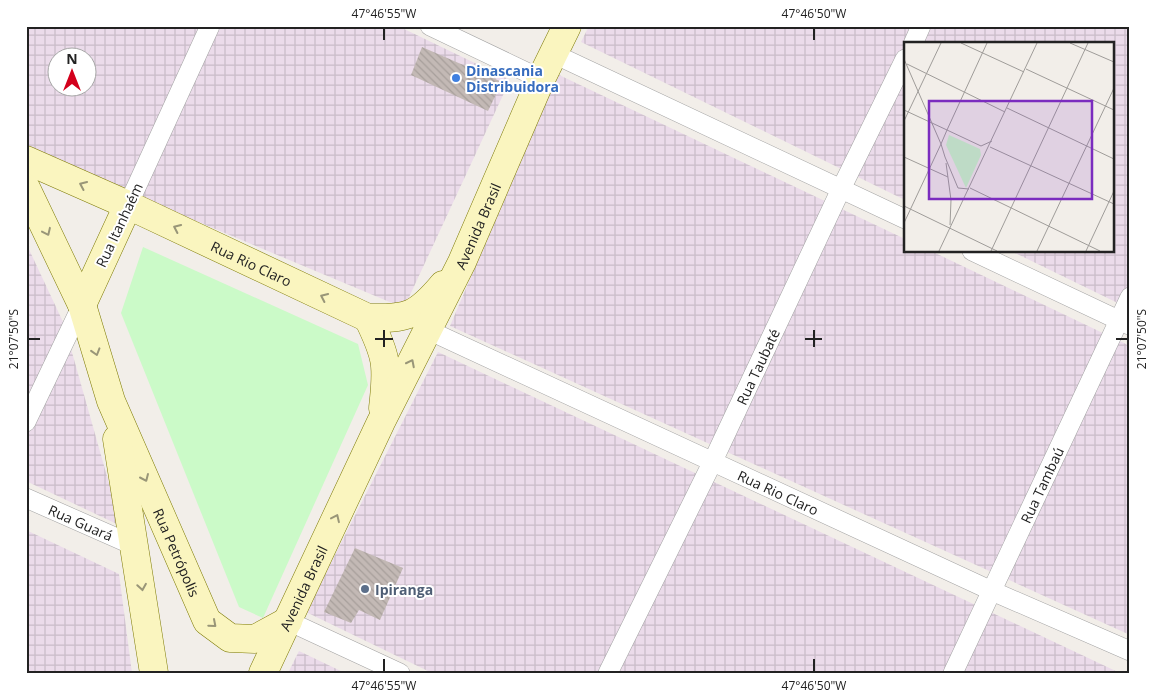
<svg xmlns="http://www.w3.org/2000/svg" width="1156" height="699" font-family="'Open Sans',sans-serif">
<defs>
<pattern id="industrial-grid" width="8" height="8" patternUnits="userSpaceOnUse" patternTransform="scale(1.25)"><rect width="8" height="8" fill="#ebdbea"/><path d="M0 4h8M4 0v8" fill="none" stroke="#c9bcc8"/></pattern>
<pattern id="building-back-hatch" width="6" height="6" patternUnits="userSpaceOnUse" patternTransform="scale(1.25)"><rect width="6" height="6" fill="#c3b9b5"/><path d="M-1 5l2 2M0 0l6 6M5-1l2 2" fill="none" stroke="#a79f9b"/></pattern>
</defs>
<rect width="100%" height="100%" fill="#f2eee9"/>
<g fill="url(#industrial-grid)" fill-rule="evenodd">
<path d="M26 26H398L510 80 404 308 31 152 26 140ZM58 58H88V88H58Z"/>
<path d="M589 26H1130V309L1011 251H1112V44H905V200L581 42Z"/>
<path d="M557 74 905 239V251H931L1130 346V635L450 326Z"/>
<path d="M26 243 64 324 121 526 26 481Z"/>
<path d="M438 352 1120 673H432L306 612Z"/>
<path d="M26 530 119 574 132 673H26Z"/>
<path d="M299 651 345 673H288Z"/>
</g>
<path fill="#cbfac8" d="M143 247 358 344 368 385 263 618 239 607 121 313Z"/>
<g fill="url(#building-back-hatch)">
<path d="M422 47 502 82 488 111 411 75Z"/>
<path d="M355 548 403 568 380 620 359 610 351 623 324 612Z"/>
</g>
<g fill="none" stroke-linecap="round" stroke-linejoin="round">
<defs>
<g id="street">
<path d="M430 26 541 79"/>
<path d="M913 44 921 26"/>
<path d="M554 54 905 219"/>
<path d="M128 205 210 26"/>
<path d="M972 251 1129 325"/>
<path id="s1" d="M428 330 992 591 1130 651"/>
<path d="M26 422 82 305"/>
<path id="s2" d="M26 498 135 546"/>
<path d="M288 621 400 673"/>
<path id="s3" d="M608 673 712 463 841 189 905 59"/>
<path id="s4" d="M953 673 1130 297"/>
</g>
<g id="secondary">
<path id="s5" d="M26 160 128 205 368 318C408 319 417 316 443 285"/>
<path id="s6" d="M26 188 82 305 111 401 207 621 230 638 255 639 288 621"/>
<path d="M82 305 128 205"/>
<path d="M368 318C387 357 388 365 383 408"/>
<path d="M117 439 154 673"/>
<path id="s7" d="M263 673 381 422 462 262 541 79 567 26"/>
</g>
</defs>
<use href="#street" stroke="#a3a3a3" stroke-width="20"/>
<use href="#secondary" stroke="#7d7a05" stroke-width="29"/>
<use href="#street" stroke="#fff" stroke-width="19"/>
<use href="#secondary" stroke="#faf5bf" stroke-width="28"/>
</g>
<defs><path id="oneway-chevron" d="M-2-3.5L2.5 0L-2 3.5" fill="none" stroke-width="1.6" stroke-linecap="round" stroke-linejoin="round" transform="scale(1.25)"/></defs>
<g stroke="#999678">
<use href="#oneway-chevron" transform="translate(83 185) rotate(-156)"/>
<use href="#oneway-chevron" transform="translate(177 228) rotate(-155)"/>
<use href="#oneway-chevron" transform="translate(47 232) rotate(65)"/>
<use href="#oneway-chevron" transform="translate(324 297) rotate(-155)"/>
<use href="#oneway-chevron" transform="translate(96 352) rotate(73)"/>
<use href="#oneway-chevron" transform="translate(411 363) rotate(-63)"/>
<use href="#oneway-chevron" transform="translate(145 478) rotate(66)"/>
<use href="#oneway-chevron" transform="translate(336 518) rotate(-65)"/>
<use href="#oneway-chevron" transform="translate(142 587) rotate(81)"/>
<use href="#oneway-chevron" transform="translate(213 624) rotate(41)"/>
</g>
<path fill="none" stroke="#222" stroke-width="2" d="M384 28V40M814 28V40M384 330V347M814 330V347M28 339H40M375 339H393M805 339H822M1116 339H1128M384 659V672M814 659V672"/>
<circle fill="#3f7fe0" stroke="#fff" stroke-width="2" cx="456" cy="78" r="5"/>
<circle fill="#5c6f8a" stroke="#fff" stroke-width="2" cx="365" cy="589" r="5"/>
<g text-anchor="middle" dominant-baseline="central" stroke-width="4" stroke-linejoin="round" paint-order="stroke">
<g font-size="14" font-weight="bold" fill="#366cbe" stroke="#fff" text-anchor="start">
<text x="466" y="70">Dinascania<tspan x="466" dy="16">Distribuidora</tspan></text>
</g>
<g font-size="14" fill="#222" stroke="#fff">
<text transform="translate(119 225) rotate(-65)">Rua Itanhaém</text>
<text stroke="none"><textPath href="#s7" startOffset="496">Avenida Brasil</textPath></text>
<text stroke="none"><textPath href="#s5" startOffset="248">Rua Rio Claro</textPath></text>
<text stroke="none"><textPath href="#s3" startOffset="341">Rua Taubaté</textPath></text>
<text stroke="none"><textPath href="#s4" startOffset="208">Rua Tambaú</textPath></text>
<text stroke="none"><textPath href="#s1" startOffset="386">Rua Rio Claro</textPath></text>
<text stroke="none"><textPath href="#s2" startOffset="60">Rua Guará</textPath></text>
<text stroke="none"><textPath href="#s6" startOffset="395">Rua Petrópolis</textPath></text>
<text stroke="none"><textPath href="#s7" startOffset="94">Avenida Brasil</textPath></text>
</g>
<g font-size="14" font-weight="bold" fill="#4e5e75" stroke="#fff" text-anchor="start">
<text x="375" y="589">Ipiranga</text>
</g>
</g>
<g transform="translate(904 42)">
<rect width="210" height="210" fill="#f2eee9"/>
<path d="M45 93 76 107 77 113 62 146 42 103Z" fill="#cbfac8"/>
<path fill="none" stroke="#9f9c99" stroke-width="1" d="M57 1 120 30M166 1 210 20M0 17 37 102 0 181M3 22 101 70M122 27 210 68M103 66 210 117M0 68 43 88 83 1M0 79 37 1M86 105 210 162M0 115 44 135M42 121 47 158 46 183M66 146 196 209M65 147 54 146 41 115 37 102 43 88 77 104 88 99M0 164 93 209M35 209 133 1M87 209 184 1M133 209 210 46M182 209 210 149"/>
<path fill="#7b2cbf" fill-opacity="0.15" stroke="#7b2cbf" stroke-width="2.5" d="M25 59H188V157H25Z"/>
<rect width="210" height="210" fill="none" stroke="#222" stroke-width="2.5"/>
</g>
<rect width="1156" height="699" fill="none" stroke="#ffffff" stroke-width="55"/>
<g transform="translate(72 72)"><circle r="24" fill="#ffffff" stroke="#a7a7a7"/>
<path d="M0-4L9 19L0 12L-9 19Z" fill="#d3001c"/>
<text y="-8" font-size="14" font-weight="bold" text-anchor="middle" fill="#222222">N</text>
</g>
<rect x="28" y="28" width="1100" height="644" fill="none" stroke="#222" stroke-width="2"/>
<g font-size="12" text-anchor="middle" fill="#222">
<text x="384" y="18">47°46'55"W</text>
<text x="814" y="18">47°46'50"W</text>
<text transform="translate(14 339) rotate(-90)" y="4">21°07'50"S</text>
<text transform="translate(1142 339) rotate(-90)" y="4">21°07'50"S</text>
<text x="384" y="690">47°46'55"W</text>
<text x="814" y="690">47°46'50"W</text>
</g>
</svg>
